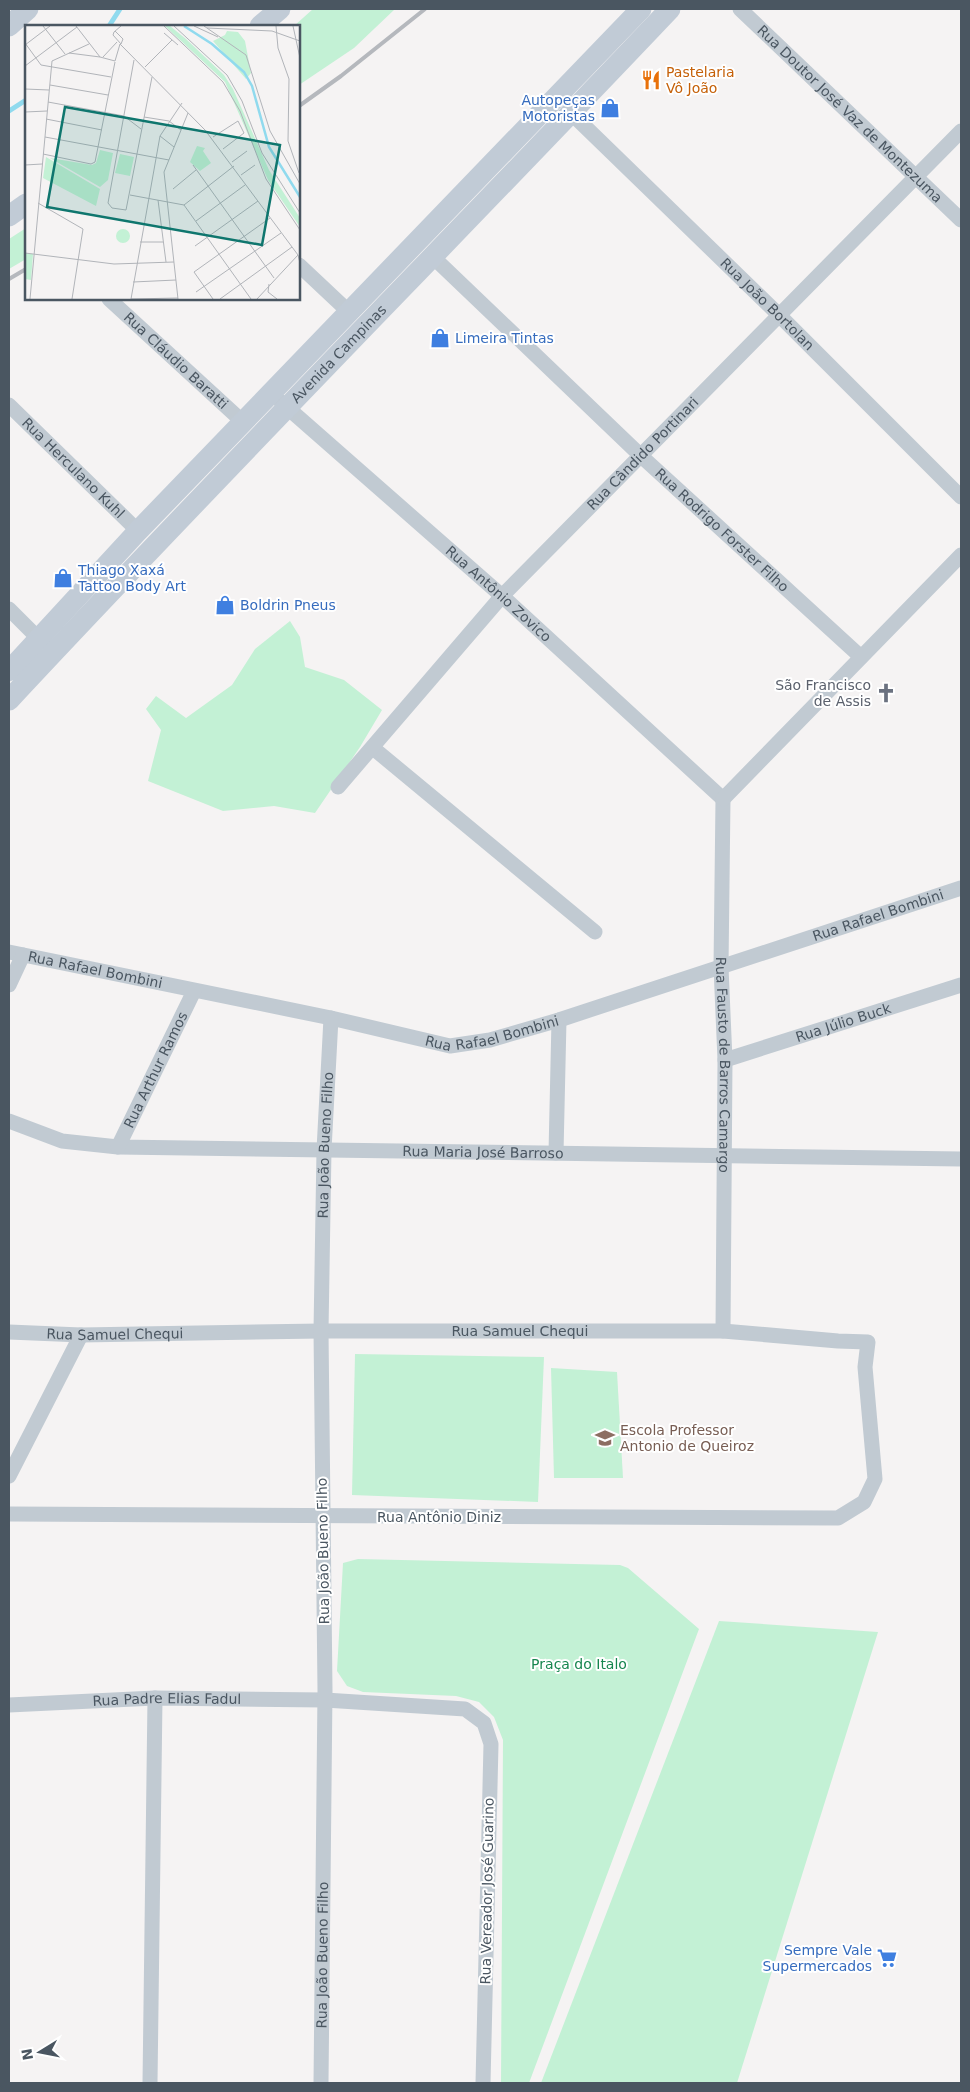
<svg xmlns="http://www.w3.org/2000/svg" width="970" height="2092" font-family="'DejaVu Sans',sans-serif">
<rect width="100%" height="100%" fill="#f5f3f3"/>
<g fill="#c3f1d5">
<path d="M313 9H395L354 48 299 85V26H294Z"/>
<path d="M26 228V259L9 269V239Z"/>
<path d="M290 621 300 637 305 667 344 680 382 710 360 747 315 813 274 806 223 811 148 781 161 730 146 709 156 696 186 718 232 685 255 649Z"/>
<path d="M355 1354 544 1357 538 1502 352 1495Z"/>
<path d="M551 1368 617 1372 623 1478H554Z"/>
<path d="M358 1559 620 1565 628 1568 699 1629 529 2083H501L503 1740 494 1717 479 1702 456 1696 363 1692 347 1686 337 1671 343 1563Z"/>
<path d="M719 1621 878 1632 737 2083H541Z"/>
</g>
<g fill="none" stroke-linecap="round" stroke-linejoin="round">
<g stroke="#90daee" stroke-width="5">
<path d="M109 26 120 9"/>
<path d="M9 111 26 100"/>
</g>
<g stroke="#c1cad2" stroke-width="15">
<path id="s1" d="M740 9 961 220"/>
<path id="s2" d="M571 113 780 316 961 497"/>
<path id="s3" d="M432 256 640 455 861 657"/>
<path d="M299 265 349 312"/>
<path id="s4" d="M109 299 243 422"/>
<path id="s5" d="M281 402 502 596 723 799"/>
<path id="s6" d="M9 405 138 531"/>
<path d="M9 609 38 638"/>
<path d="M373 748 595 932"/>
<path id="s7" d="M338 787 502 596 961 131"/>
<path id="s8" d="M723 799 721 967 725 1060 723 1331"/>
<path d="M723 799 961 555"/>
<path id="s9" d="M9 952 331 1018 450 1046 490 1040 559 1020 961 888"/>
<path d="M9 985 23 955"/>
<path id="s10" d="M725 1060 961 985"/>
<path id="s11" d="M9 1121 62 1141 118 1147 961 1159"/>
<path id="s12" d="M118 1147 194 991"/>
<path d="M556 1153 559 1020"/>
<path id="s13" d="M9 1332 81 1335 321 1331H723L838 1341 868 1342 865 1367 875 1479 864 1502 838 1518 9 1514"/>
<path d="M9 1476 81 1335"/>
<path id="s14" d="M9 1705 155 1698 325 1700 465 1709 484 1723 491 1744 483 2083"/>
<path d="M150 2083 155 1698"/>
<path id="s15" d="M321 2083 325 1690 321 1331 324 1150 331 1018"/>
</g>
<g stroke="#c1cbd6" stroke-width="21">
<path d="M9 26 28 9"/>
<path d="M260 26 280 9"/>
<path d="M9 216 26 204"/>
<path d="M9 671 138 531 641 9"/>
<path id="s16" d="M9 700C226 467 451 240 670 9"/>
</g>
<g stroke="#b5b8bd" stroke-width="4">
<path d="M299 106 341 76 425 9"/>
<path d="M9 279 26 269"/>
</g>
</g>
<defs>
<symbol id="restaurant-bare" viewBox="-9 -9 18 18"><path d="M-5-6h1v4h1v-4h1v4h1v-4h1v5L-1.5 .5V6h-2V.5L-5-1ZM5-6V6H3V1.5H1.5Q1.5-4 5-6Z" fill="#e8710a" stroke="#fff" stroke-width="2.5" paint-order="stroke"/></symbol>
<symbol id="shop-bare" viewBox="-9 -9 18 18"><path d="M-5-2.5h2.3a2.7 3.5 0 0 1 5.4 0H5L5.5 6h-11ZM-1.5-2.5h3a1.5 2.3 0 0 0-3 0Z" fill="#3f7fe0" stroke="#fff" stroke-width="2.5" paint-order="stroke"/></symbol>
<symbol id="church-bare" viewBox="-9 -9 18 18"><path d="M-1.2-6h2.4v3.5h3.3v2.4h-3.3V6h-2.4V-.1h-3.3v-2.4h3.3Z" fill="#6b7280" stroke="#fff" stroke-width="2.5" paint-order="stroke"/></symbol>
<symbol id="school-bare" viewBox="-9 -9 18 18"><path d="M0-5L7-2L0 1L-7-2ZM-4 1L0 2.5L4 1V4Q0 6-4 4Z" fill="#8d6e63" stroke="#fff" stroke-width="2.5" paint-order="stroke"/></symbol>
<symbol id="supermarket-bare" viewBox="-9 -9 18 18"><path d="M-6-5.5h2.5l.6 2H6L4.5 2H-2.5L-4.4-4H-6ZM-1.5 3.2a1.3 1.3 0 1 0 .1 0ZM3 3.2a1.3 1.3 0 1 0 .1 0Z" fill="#3f7fe0" stroke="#fff" stroke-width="2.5" paint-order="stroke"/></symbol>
</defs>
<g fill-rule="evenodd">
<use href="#restaurant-bare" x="637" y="66" width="28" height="28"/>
<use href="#shop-bare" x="596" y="94" width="28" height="28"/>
<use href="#shop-bare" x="426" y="324" width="28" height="28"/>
<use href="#shop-bare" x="49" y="564" width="28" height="28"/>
<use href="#shop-bare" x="211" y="591" width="28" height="28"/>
<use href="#church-bare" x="872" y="679" width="28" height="28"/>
<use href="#school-bare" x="591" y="1424" width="28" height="28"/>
<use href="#supermarket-bare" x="873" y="1944" width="28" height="28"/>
</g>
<g text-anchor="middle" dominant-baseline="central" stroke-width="4" stroke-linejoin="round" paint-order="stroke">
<g font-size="14" fill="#c56008" stroke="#fff" text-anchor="start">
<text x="666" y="72">Pastelaria<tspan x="666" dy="16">Vô João</tspan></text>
</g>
<g font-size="14" fill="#366cbe" stroke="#fff" text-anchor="start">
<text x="595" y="100" text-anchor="end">Autopeças<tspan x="595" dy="16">Motoristas</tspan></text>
<text x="455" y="338">Limeira Tintas</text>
<text x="78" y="570">Thiago Xaxá<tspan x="78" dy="16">Tattoo Body Art</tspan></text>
<text x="240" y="605">Boldrin Pneus</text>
<text x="872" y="1950" text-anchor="end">Sempre Vale<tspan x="872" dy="16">Supermercados</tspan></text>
</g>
<g font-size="14" fill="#4a5661" stroke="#fff">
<text stroke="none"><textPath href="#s1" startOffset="152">Rua Doutor José Vaz de Montezuma</textPath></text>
<text stroke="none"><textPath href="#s2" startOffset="274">Rua João Bortolan</textPath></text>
<text stroke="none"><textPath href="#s16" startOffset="478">Avenida Campinas</textPath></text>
<text stroke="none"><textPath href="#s4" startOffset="91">Rua Cláudio Baratti</textPath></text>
<text stroke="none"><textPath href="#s7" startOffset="452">Rua Cândido Portinari</textPath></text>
<text stroke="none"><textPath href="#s6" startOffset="90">Rua Herculano Kuhl</textPath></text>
<text stroke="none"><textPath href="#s3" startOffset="399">Rua Rodrigo Forster Filho</textPath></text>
<text stroke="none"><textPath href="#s5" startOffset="290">Rua Antônio Zovico</textPath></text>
<text stroke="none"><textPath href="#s9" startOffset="899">Rua Rafael Bombini</textPath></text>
<text stroke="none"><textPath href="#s9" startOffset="88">Rua Rafael Bombini</textPath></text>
<text stroke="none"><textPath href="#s10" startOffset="124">Rua Júlio Buck</textPath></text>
<text stroke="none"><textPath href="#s9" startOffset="494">Rua Rafael Bombini</textPath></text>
<text stroke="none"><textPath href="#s8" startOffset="266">Rua Fausto de Barros Camargo</textPath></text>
<text stroke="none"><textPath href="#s12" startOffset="86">Rua Arthur Ramos</textPath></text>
<text stroke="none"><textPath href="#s15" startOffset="938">Rua João Bueno Filho</textPath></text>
<text stroke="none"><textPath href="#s11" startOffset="478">Rua Maria José Barroso</textPath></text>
<text stroke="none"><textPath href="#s13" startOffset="511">Rua Samuel Chequi</textPath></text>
<text stroke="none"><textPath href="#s13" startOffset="106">Rua Samuel Chequi</textPath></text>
<text x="439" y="1517">Rua Antônio Diniz</text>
<text transform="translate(323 1551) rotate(-91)">Rua João Bueno Filho</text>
<text stroke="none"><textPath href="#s14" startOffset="158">Rua Padre Elias Fadul</textPath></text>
<text transform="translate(487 1891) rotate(-89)">Rua Vereador José Guarino</text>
<text stroke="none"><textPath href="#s15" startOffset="128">Rua João Bueno Filho</textPath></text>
</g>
<g font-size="14" fill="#5b616d" stroke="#fff" text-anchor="end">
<text x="871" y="685">São Francisco<tspan x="871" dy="16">de Assis</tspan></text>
</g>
<g font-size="14" fill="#785e54" stroke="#fff" text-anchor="start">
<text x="620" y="1430">Escola Professor<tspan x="620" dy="16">Antonio de Queiroz</tspan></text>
</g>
<g font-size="14" fill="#17864f" stroke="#fff">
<text x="579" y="1664">Praça do Italo</text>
</g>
</g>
<g transform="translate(25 25)">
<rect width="275" height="275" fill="#f5f3f3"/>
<path d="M140 1H145L161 14 199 50 208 64 244 145 275 193V202L243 155 200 57ZM202 6 213 7 220 16 226 48 221 54 188 16 200 10ZM172 121 180 123 178 126 186 138 175 146 165 137ZM75 125 88 128 83 155 75 162 25 133 67 140 71 138ZM95 129 109 132 105 151 90 148ZM21 132 75 164 71 181 18 153ZM91 211a7 7 0 1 1 14 0a7 7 0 1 1-14 0ZM0 228 8 229 6 255 0 254Z" fill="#c3f1d5"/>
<path fill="none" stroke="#90daee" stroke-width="2.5" d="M159 1 187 19 219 47 227 61 244 122 275 172"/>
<path fill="none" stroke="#b1b4b9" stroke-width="1" d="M18 1 40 29M51 1 75 32 90 36 95 19M139 1 198 57 215 86 241 154 275 205M149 1 202 50 217 76 237 128 275 188M169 1 193 12M179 1 221 30 245 106 275 159M251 1 253 23 264 54 263 116 274 148M268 1 275 33M182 3 247 6 275 16M90 6 98 14 96 19 88 10 89 7 96 1M139 8 153 20M0 18 16 40 86 52M95 19 180 105 273 230 275 238M0 20 25 1M44 28 75 32M78 32 92 17M109 35 83 178 87 183 101 185 127 52M0 41 52 2M120 42 147 15M25 60 83 70M0 64 24 65M23 77 99 91 116 104M0 87 22 86M119 92 144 96 156 105M21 94 77 105M0 106V134M135 111 149 122M20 112 144 135M188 112 213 96 219 108 198 124M18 129 66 139 70 137 90 37M207 137 222 126M0 140 17 139M168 140 249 253M216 150 230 140M148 164 171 145M105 170 159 180M133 175 141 237M13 178 58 204 47 274M159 180 226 274M159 180 209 141M171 196 220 160M115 217H138M170 221 233 176M0 228 89 239 149 237M108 257 151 255M244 259 243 267 252 274M171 267 256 208M5 274 27 36 64 19M106 274 135 111 157 78M106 274 153 273M153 274 139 147 163 88M188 274 169 247 245 193M195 274 267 222M232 274 273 230"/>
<path fill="#0f766e" fill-opacity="0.15" stroke="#0f766e" stroke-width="2.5" d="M40 82 255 120 237 220 22 182Z"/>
<rect width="275" height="275" fill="none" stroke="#4a5661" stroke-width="2.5"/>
</g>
<rect width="970" height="2092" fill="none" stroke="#4a5661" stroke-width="20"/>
<g transform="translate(40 2052) rotate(260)" stroke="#ffffff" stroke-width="4" paint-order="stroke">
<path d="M0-4L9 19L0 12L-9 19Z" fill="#4a5661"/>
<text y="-8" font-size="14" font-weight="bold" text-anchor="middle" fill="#4a5661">N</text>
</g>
</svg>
